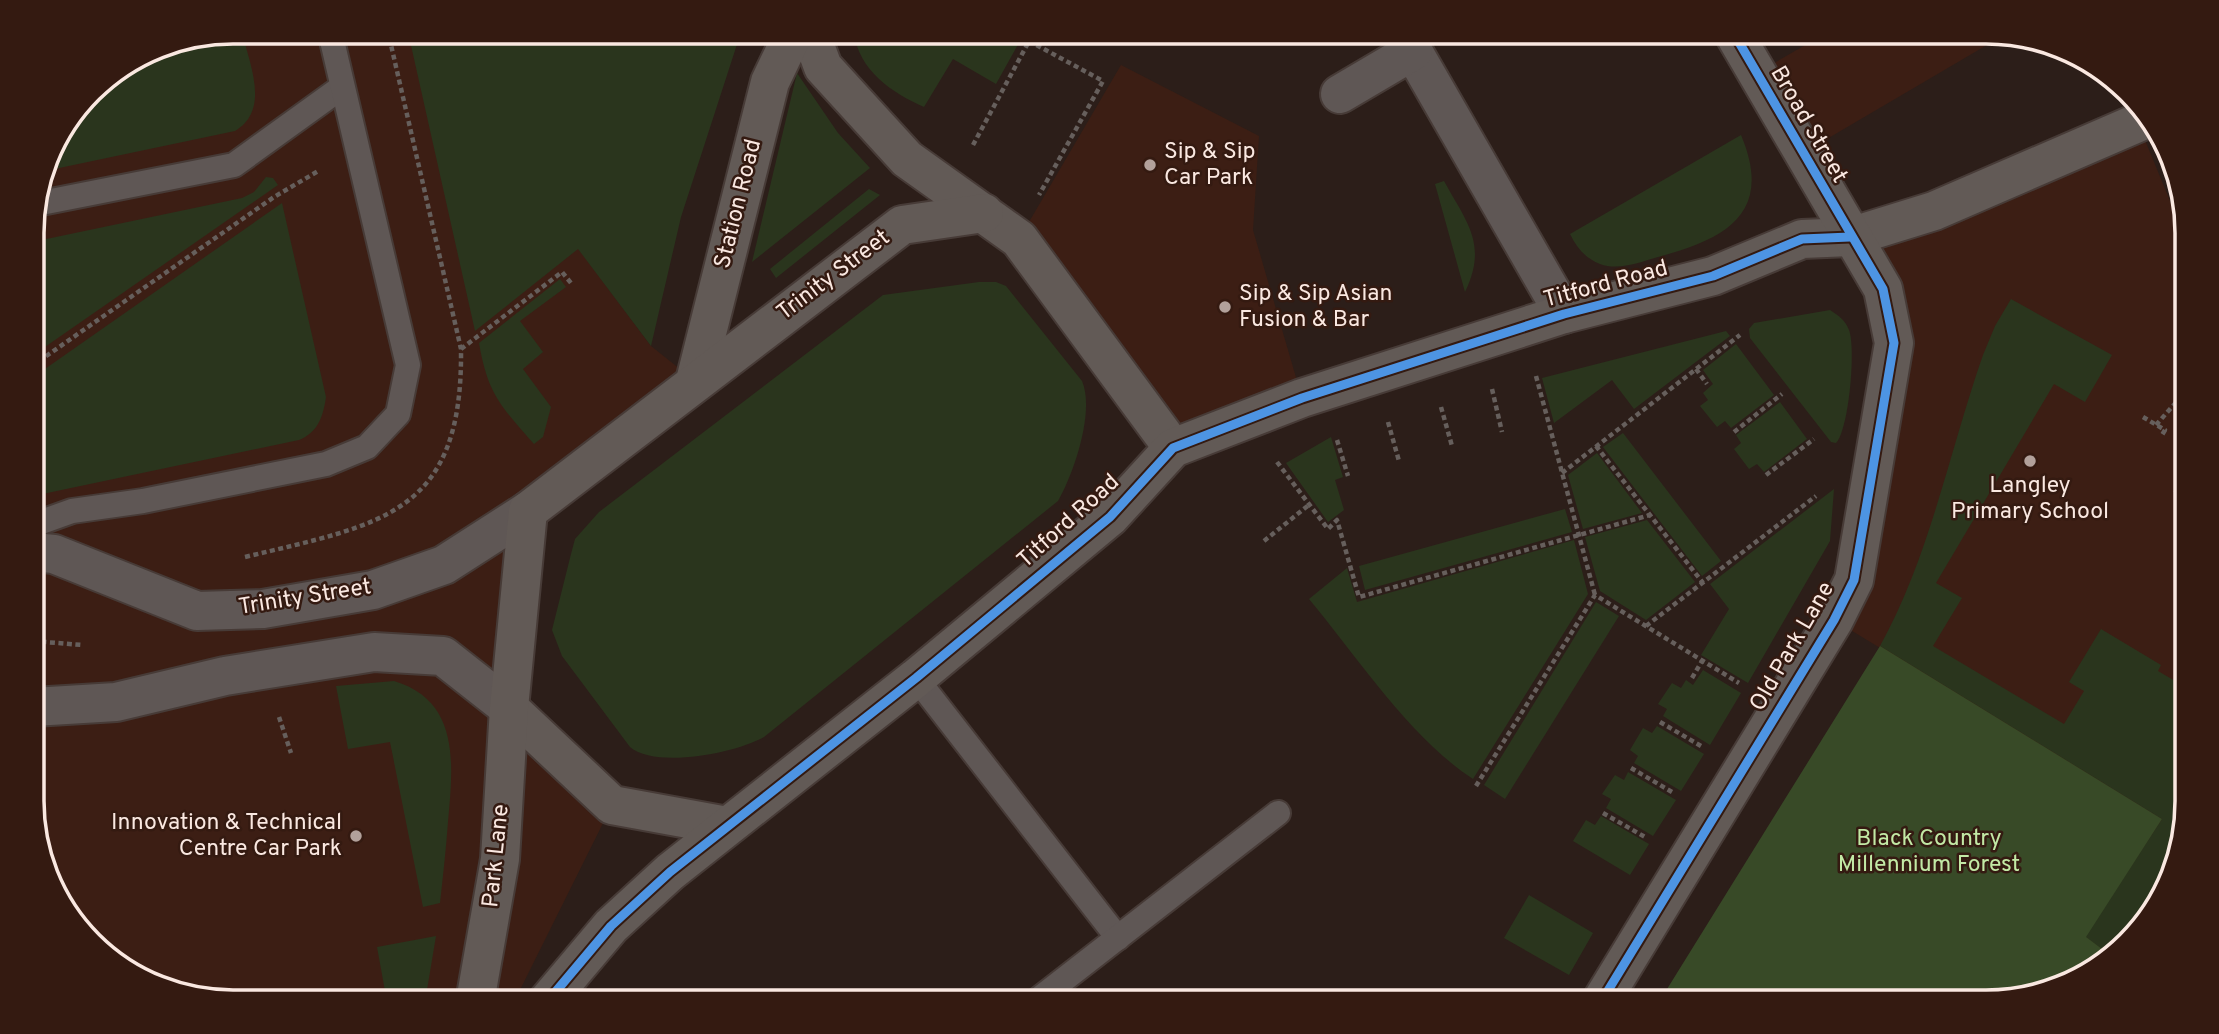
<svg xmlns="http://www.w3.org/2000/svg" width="2219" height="1034" font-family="Overpass,sans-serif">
<rect width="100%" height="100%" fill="#2c1e19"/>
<g fill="#3c1e14">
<path d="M233 32H610L578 248 651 346 695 381 528 511 509 708 612 805 514 1002H233L156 987 73 923 33 828 32 219 52 144 100 82 156 47Z"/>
<path d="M1828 32H1986L2004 35 1803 153 1757 73Z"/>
<path d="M1121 65 1259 136 1253 230 1302 398 1173 448 1019 239Z"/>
<path d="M2138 123 2186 240 2187 801 2172 878 2098 968 2056 983 2162 819 1834 620 1894 343 1850 237Z"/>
</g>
<g fill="#2a351d">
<path d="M233 32H242C249 63 271 110 235 131L45 171 52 144 100 82 156 47Z"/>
<path d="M408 32H741L681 217 651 346 578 249 475 331Z"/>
<path d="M854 32H1025L996 84 953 59 924 107C892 93 858 70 854 32Z"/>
<path d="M797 73 838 133 870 168 752 262Z"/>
<path d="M1741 135C1774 213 1726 239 1658 257 1640 262 1619 271 1600 264 1585 258 1577 248 1570 234Z"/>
<path d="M266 177 273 178 278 185 32 356V242L242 198 254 192Z"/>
<path d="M1444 181C1467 223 1488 244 1465 292L1435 184Z"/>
<path d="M869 189 880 195 776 278 770 269Z"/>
<path d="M282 203 326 397C323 417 318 432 299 440L33 496 32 378Z"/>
<path d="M560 279 566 287 520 321 543 352 523 369 551 407 543 437 534 444C501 406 488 395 479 343Z"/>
<path d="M979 282H996L1006 286 1082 381C1095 411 1074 473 1058 501L764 737C736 753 656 769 630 747L562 656 552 630 571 554 575 539 599 512 883 295Z"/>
<path d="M2011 299 2112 355 2085 402 2054 384 1936 583 1962 598 1933 646 2064 724 2084 691 2069 682 2101 629 2161 665 2158 671 2187 688V801L2172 878 2110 955 2085 937 2162 819 1880 646C1930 556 1949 452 1983 355L1995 326Z"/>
<path d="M1830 310C1839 316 1845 320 1849 330 1856 348 1849 429 1836 443L1831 442 1750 338 1749 329 1754 323Z"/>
<path d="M1726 331 1730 336 1634 409 1612 380 1554 423 1542 378Z"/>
<path d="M1736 344 1774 395 1731 428 1725 421 1717 427 1700 406 1708 400 1703 393 1713 384 1703 370Z"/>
<path d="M1780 402 1807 439 1764 472 1757 464 1749 469 1734 449 1741 443 1736 435Z"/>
<path d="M1623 433 1721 561 1702 576 1603 447Z"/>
<path d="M1331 437 1343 477 1335 480 1344 510 1328 522 1286 463Z"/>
<path d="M1597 453 1642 513 1583 529 1568 475Z"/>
<path d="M1834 489 1830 541 1748 683 1701 655 1729 609 1710 584Z"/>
<path d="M1565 509 1572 532 1365 590 1359 566Z"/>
<path d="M1647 520 1695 582 1646 620 1600 591 1585 537Z"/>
<path d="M1574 540 1588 594 1473 779C1410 738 1358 658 1309 599L1347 568 1357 602Z"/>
<path d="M1596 602 1619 616 1505 799 1484 785Z"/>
<path d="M1703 670 1741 693 1710 745 1663 716 1667 709 1658 704 1672 683 1681 688 1686 680 1693 685Z"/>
<path d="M394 681C461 701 453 766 448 822 446 849 443 876 440 903L423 907 390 742 348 749 336 686Z"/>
<path d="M1657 726 1704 754 1681 791 1634 763 1638 756 1630 750 1643 728 1652 733Z"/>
<path d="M1628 772 1676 800 1653 836 1606 808 1611 799 1602 794 1615 775 1624 780Z"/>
<path d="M1601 816 1649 844 1630 875 1573 841 1586 820 1595 825Z"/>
<path d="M1529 895 1593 933 1569 975 1504 938Z"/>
<path d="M436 936 425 1002H387L377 947Z"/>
</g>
<path fill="#384a27" d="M1880 646 2162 819 2086 937 2110 955 2098 968 1999 1002H1659Z"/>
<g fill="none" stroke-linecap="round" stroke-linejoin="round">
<defs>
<g id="lane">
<path d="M36 204 234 165 342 87"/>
<path d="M33 525 72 511 143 501 326 464 367 447 398 414 408 365 330 32"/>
<path d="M916 678 1118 938"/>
<path d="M1035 1002 1278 813"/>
</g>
<g id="street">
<path d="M1402 32 1564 314"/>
<path d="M1340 94 1413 51"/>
<path d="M33 552 54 554 197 611 263 609 373 590 444 565 528 511"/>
<path d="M33 707 116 702 225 676 374 652 443 656 509 708"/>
</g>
<g id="secondary">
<path d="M810 32 823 67 907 159 1019 239 1173 448"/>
<path d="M695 381 770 82 794 32"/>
<path d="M509 708 612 805 727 826"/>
<path d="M475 1002 500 859 509 708 528 511 902 225 984 213"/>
<path d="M547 1002 611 926 670 872 916 678 1110 517 1173 448 1302 398 1564 314 1713 276 1802 239 1850 237 1934 211 2149 118"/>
<path d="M1601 1002 1834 620 1854 580 1894 343 1883 289 1733 32"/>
</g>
</defs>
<use href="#lane" stroke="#473b37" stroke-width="28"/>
<use href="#street" stroke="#473b37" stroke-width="42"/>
<use href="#secondary" stroke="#473b37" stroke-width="42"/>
<g stroke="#665f5c" stroke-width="4.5" stroke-dasharray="5 3.5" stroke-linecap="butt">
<path d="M1029 41 1103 81 1039 195"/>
<path d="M973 145 1034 32"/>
<path d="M461 349 562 272 571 283"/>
<path d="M32 366 274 197 320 170"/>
<path d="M1696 369 1707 384"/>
<path d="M1536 376 1595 595"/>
<path d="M1492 389 1502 432"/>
<path d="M1441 407 1452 446"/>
<path d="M2143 417 2165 430 2162 435"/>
<path d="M1388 422 1399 461"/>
<path d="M2156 425 2186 391"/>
<path d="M1734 432 1782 394"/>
<path d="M1337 440 1348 476"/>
<path d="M1596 446 1703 583"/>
<path d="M1277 462 1328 529 1337 520 1359 597 1650 515"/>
<path d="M1562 473 1740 335"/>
<path d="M2187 474 2175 493 2187 500"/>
<path d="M1766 475 1814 439"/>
<path d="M1264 541 1310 504"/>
<path d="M245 557C382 524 463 515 461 349L388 32"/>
<path d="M1646 626 1816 496"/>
<path d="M33 641 82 645"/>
<path d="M1692 678 1702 661"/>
<path d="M279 717 291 753"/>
<path d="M1660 722 1701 746"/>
<path d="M1631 768 1672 792"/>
<path d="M1476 786 1595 595 1739 683"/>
<path d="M1603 813 1645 837"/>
</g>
<use href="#lane" stroke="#5f5755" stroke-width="24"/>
<use href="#street" stroke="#5f5755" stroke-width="38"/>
<use href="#secondary" stroke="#625a56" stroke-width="38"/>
<defs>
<g id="cycleway">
<path d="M547 1002 611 926 670 872 916 678 1110 517 1173 448 1302 398 1564 314 1713 276 1802 239 1850 237"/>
<path d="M1601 1002 1834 620 1854 580 1894 343 1883 289 1733 32"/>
</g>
</defs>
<use href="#cycleway" stroke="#341a11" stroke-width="13"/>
<use href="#cycleway" stroke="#4d94e3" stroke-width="9"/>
</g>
<g fill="#b2a19b" stroke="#341a11" stroke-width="2.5">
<circle cx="1150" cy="165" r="7"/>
<circle cx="1225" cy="307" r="7"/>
<circle cx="2030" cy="461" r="7"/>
<circle cx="356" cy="836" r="7"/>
</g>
<g text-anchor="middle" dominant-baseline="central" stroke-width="5" stroke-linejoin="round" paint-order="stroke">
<g font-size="23" fill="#fae8e1" stroke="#341a11">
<text transform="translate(1808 125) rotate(60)">Broad Street</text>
<text transform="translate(739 204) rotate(-76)">Station Road</text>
<text transform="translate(834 276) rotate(-37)">Trinity Street</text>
<text transform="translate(1606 285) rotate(-15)">Titford Road</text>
<text transform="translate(1069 522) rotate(-42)">Titford Road</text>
<text transform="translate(305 598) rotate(-9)">Trinity Street</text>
<text transform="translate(1793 647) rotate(-60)">Old Park Lane</text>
<text transform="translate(497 856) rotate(-84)">Park Lane</text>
</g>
<g font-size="23" fill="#fae8e1" stroke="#341a11" text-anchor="start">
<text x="1164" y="152">Sip &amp; Sip<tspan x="1164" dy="26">Car Park</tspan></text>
<text x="1239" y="294">Sip &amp; Sip Asian<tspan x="1239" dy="26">Fusion &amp; Bar</tspan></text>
<text x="2030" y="486" text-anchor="middle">Langley<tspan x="2030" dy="26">Primary School</tspan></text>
<text x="342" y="823" text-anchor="end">Innovation &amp; Technical<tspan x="342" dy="26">Centre Car Park</tspan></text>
</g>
<g font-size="23" fill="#c2e9a5" stroke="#341a11">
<text x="1929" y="839">Black Country<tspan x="1929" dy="26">Millennium Forest</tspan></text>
</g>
</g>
<path d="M0 0H2219V1034H0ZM233 44H1986A189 189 0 0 1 2175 233V801A189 189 0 0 1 1986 990H233A189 189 0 0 1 44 801V233A189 189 0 0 1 233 44Z" fill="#341a11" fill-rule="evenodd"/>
<path fill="none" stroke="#fae8e1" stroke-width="3.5" d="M233 44H1986A189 189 0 0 1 2175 233V801A189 189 0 0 1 1986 990H233A189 189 0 0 1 44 801V233A189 189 0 0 1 233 44Z"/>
</svg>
